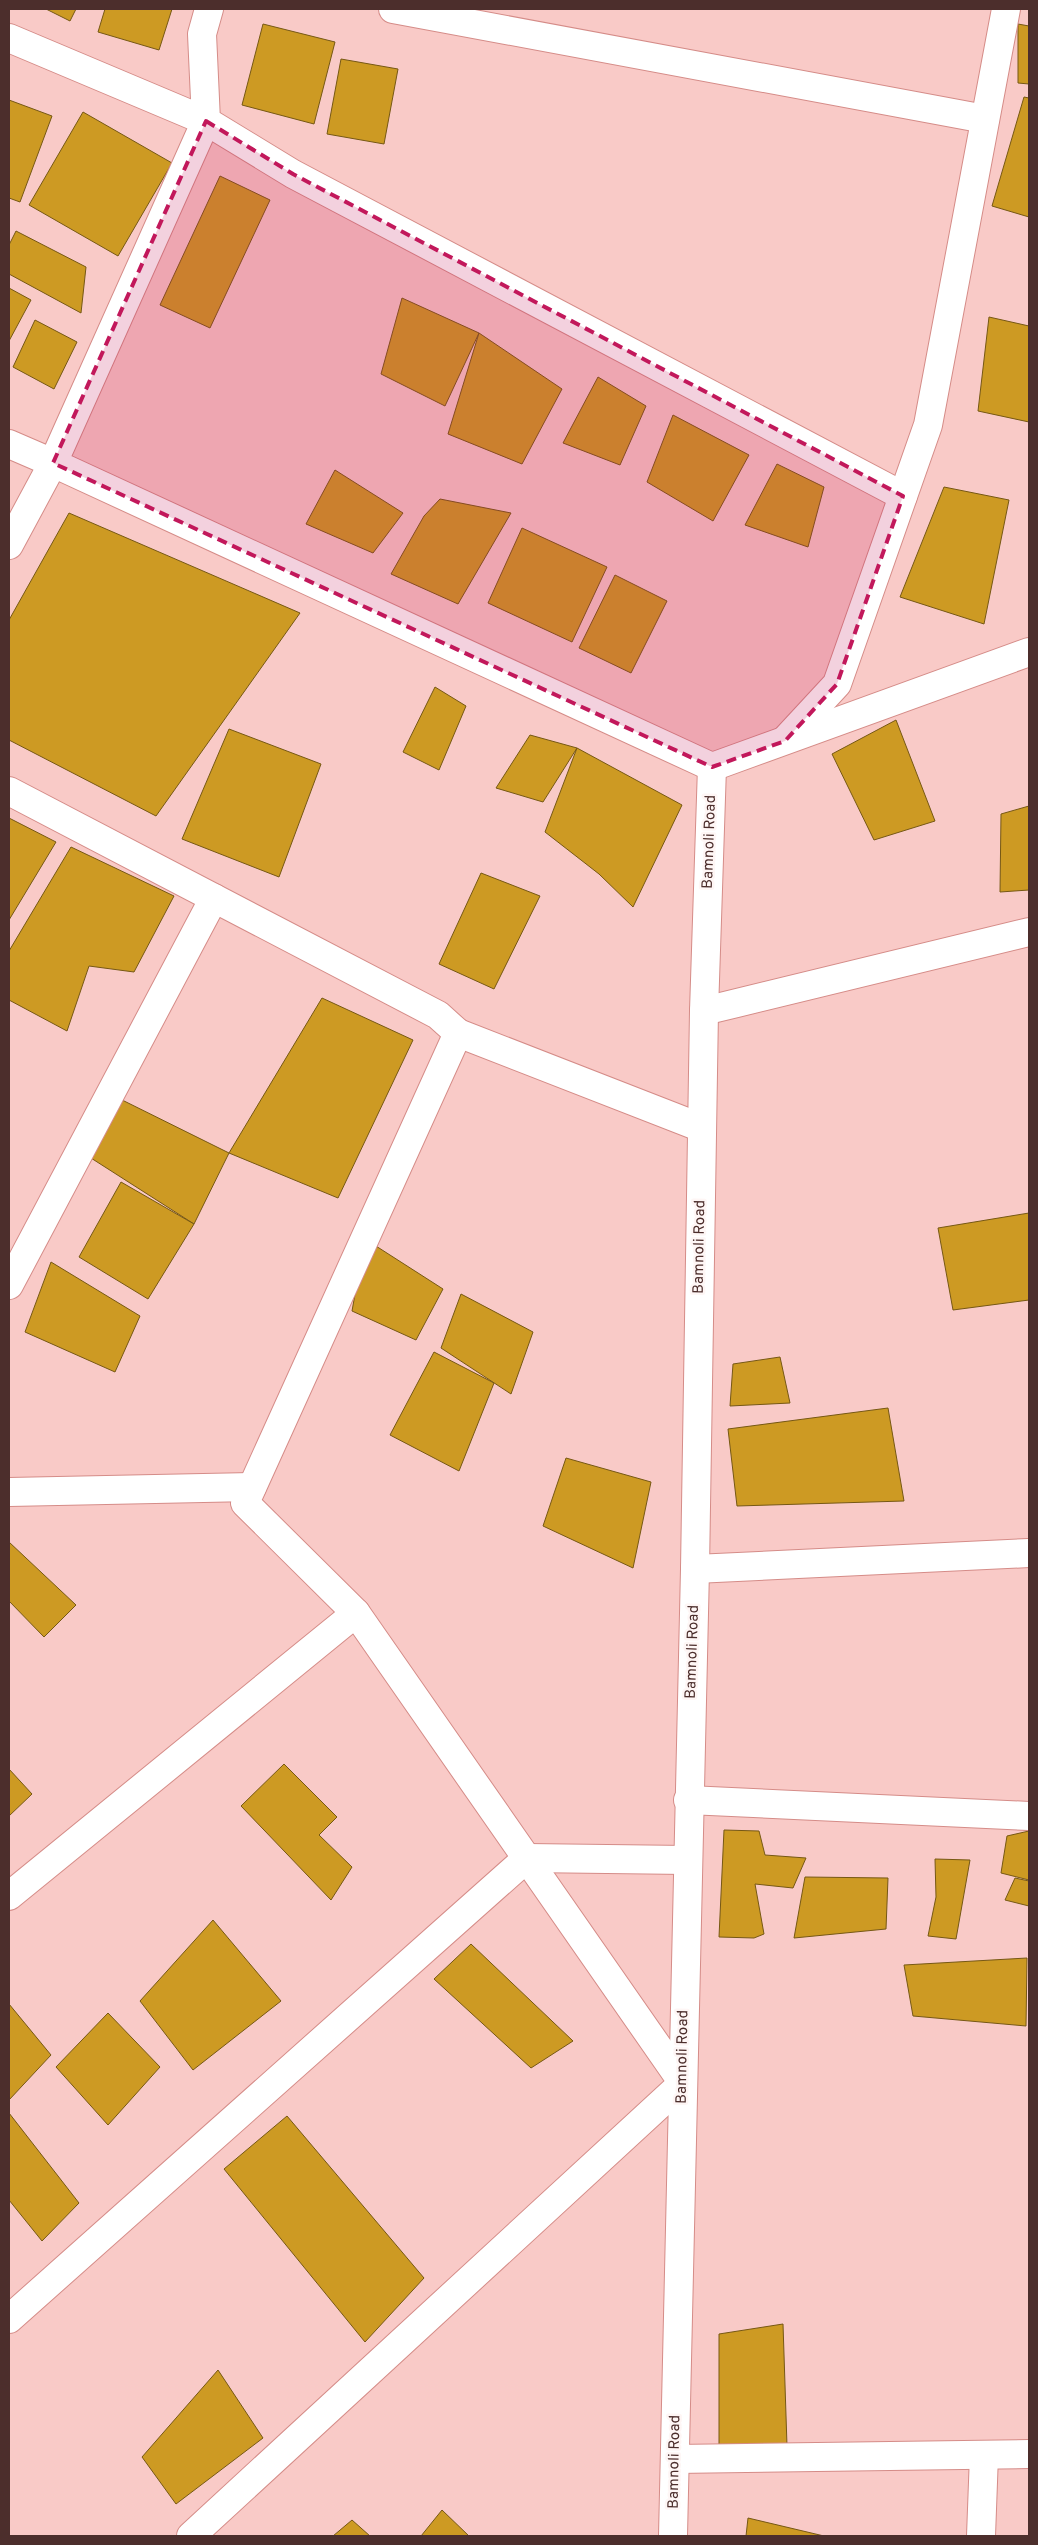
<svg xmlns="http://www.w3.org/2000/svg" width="1038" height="2545" font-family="Overpass,sans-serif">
<rect width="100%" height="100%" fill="#f9cac7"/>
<g fill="#cd9a23" stroke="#765814">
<path d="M46 9H76L70 21Z"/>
<path d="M105 9H172L159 50 98 32Z"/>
<path d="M263 24 335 42 314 124 242 105Z"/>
<path d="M1018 24 1029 26V84L1018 83Z"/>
<path d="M341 59 398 69 384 144 327 134Z"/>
<path d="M1024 97 1029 98V217L992 206Z"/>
<path d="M9 100 52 116 20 202 9 198Z"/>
<path d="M83 112 172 163 118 256 29 205Z"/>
<path d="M220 176 270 200 210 328 160 305Z"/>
<path d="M16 231 86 267 81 313 9 274V245Z"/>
<path d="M9 288 31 300 9 341Z"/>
<path d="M402 298 479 333 445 406 381 374Z"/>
<path d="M989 317 1029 326V422L978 411Z"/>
<path d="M35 320 77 342 54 389 13 367Z"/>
<path d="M479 333 562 389 522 464 448 434Z"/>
<path d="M598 377 646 406 620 465 563 443Z"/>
<path d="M673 415 749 455 713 521 647 482Z"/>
<path d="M777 464 824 487 808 547 745 525Z"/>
<path d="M335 470 403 513 373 553 306 524Z"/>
<path d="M944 487 1009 500 984 624 900 597Z"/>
<path d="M440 499 511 513 458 604 391 574 424 516Z"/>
<path d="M69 513 300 613 156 816 9 740V620Z"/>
<path d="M522 528 607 567 572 642 488 603Z"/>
<path d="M615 575 667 601 631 673 579 648Z"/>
<path d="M435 687 466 706 439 770 403 752Z"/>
<path d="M896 720 935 821 874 840 832 754Z"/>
<path d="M229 729 321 764 279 877 182 839Z"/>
<path d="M530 735 577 748 543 802 496 788Z"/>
<path d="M577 748 682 805 633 907 599 874 545 832Z"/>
<path d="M1029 806V890L1000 892 1001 814Z"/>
<path d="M9 818 56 842 9 920Z"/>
<path d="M71 847 174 896 134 972 89 966 67 1031 9 1000V951Z"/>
<path d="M481 873 540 896 494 989 439 964Z"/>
<path d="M322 998 413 1040 338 1198 229 1153Z"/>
<path d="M110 1094 229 1153 194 1224 80 1151Z"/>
<path d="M121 1182 194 1224 148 1299 79 1257Z"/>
<path d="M1029 1213V1300L953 1310 938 1228Z"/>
<path d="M365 1239 443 1289 416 1340 352 1311Z"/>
<path d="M51 1262 140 1316 115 1372 25 1332Z"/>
<path d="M461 1294 533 1332 511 1394 441 1348Z"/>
<path d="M434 1352 494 1383 459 1471 390 1435Z"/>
<path d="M780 1357 790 1403 730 1406 733 1364Z"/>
<path d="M888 1408 904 1501 737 1506 728 1429Z"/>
<path d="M566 1458 651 1482 633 1568 543 1526Z"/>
<path d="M9 1542 76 1605 44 1637 9 1601Z"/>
<path d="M284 1764 337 1817 319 1835 352 1867 331 1900 241 1806Z"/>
<path d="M9 1769 32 1794 9 1816Z"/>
<path d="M724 1830 759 1831 765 1855 806 1858 793 1888 755 1884 764 1934 754 1938 719 1937Z"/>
<path d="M1029 1831V1880L1001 1873 1007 1836Z"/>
<path d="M935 1859 970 1860 956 1939 928 1936 936 1897Z"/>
<path d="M805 1877 888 1878 886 1929 794 1938Z"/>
<path d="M1015 1878 1029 1881V1906L1005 1900Z"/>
<path d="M213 1920 281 2001 193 2070 140 2001Z"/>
<path d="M471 1944 573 2041 531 2068 434 1979Z"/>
<path d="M1027 1958 1026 2026 913 2016 904 1965Z"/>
<path d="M9 2004 51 2055 9 2100Z"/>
<path d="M108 2013 160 2067 108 2125 56 2067Z"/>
<path d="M9 2113 79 2203 42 2241 9 2200Z"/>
<path d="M287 2116 424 2278 365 2342 224 2169Z"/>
<path d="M783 2324 787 2446 719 2449V2334Z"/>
<path d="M218 2370 263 2438 176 2504 142 2457Z"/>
<path d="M442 2510 469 2536H421Z"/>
<path d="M748 2518 824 2536H746Z"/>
<path d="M352 2520 370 2536H333Z"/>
</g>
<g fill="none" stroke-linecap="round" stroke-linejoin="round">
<defs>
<g id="minor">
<path d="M209 9 202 34 206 121 293 174 903 496"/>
<path d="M393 9 985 119"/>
<path d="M9 38 206 121 53 463 712 767 1029 652"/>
<path d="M9 444 53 463 9 545"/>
<path d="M787 738 837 684 928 425 1006 9"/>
<path d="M9 791 438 1015 458 1033 245 1503 356 1613 683 2083 191 2536"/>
<path d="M704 1011 1029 932"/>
<path d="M458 1033 702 1128"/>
<path d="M9 1285 214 898"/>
<path d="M9 1492 252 1487"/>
<path d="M695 1569 1029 1553"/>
<path d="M688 1800 1029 1816"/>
<path d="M9 1896 356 1613"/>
<path d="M9 2319 527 1858 687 1860"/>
<path d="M675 2459 1029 2454"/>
<path d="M673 2536 695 1569 704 1011 712 767"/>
<path d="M981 2536 984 2455"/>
</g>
</defs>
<use href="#minor" stroke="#d58c88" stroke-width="30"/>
<use href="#minor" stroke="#fff" stroke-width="28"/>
</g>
<path fill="#c2185b" fill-opacity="0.2" stroke="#c2185b" stroke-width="4" stroke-dasharray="10 6" stroke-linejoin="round" d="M206 121 293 174 903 496 837 684 785 741 712 767 53 463Z"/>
<g text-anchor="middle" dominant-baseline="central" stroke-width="5" stroke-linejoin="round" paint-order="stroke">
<g font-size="15" fill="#4c2e2c" stroke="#fef6f5">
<text transform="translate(710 842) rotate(-88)">Bamnoli Road</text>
<text transform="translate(700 1247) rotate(-89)">Bamnoli Road</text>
<text transform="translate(693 1652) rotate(-88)">Bamnoli Road</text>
<text transform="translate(683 2057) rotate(-89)">Bamnoli Road</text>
<text transform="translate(675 2462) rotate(-89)">Bamnoli Road</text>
</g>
</g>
<rect width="1038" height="2545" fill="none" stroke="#4c2e2c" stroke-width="20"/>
</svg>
